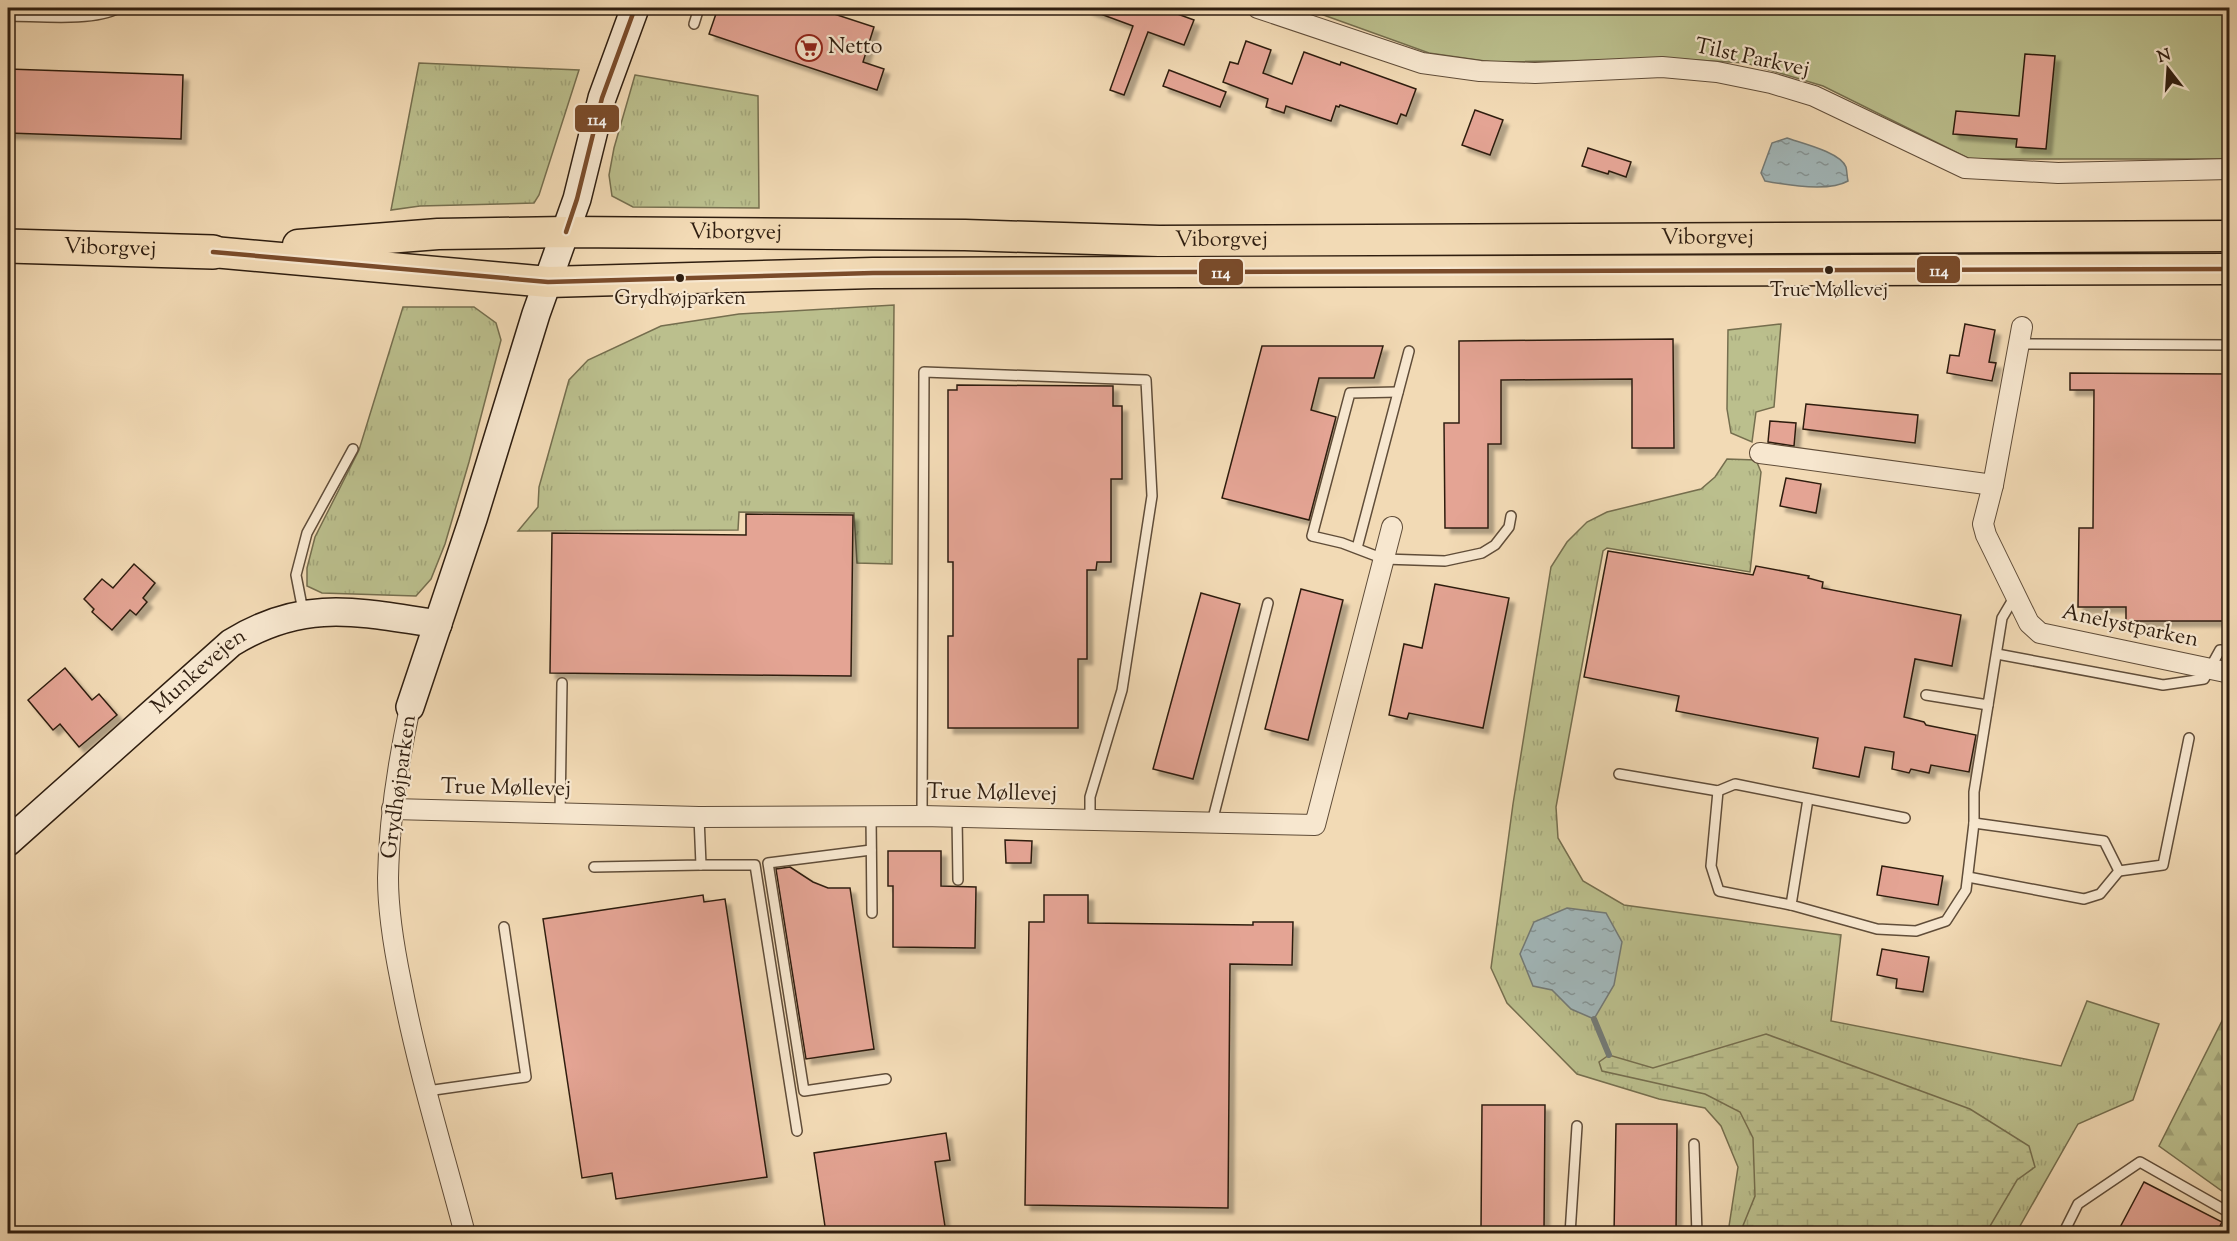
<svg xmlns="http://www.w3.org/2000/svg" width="2237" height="1241" font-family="'Sorts Mill Goudy',serif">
<defs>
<pattern id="grass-tufts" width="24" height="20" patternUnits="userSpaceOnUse" patternTransform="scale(1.5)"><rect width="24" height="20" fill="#bbbf8d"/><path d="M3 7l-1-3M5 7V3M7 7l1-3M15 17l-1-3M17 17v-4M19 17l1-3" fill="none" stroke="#a1a479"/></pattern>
<pattern id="forest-firs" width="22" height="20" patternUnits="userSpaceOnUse" patternTransform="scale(1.5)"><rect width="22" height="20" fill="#bbbf8d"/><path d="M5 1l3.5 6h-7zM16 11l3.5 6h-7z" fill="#a1a479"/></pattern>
<pattern id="wetland-marsh" width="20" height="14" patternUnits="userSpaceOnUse" patternTransform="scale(1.5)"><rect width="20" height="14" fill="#bbbf8d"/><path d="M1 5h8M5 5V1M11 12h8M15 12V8" fill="none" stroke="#a1a479"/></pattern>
<pattern id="water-ripples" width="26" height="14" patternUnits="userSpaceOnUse" patternTransform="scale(1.5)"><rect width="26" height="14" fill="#a1b7ba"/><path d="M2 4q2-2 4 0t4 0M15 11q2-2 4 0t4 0" fill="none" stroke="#849496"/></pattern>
<filter id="shadow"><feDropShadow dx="5.5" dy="5.5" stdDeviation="1.5" flood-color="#0004"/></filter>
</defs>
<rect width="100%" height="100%" fill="#f2dab5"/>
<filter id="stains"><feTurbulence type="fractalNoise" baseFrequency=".00333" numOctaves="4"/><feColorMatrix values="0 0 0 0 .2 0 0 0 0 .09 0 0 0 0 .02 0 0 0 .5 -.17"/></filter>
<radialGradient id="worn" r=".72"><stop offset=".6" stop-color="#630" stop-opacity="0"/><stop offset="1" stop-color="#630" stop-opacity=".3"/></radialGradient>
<g fill="url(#grass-tufts)" stroke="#756e4e" stroke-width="1.5">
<path d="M419 63 579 70 539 195 534 203 420 206 391 210Z"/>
<path d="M635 75 758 96 759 208 633 207 612 196 609 175 614 148Z"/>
<path d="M894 305 892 564 857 563 854 513 739 512 738 530 518 531 538 507 539 487 569 380 588 360 661 326 739 314Z"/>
<path d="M403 307H474L496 323 501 340 469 462 445 544 431 579 416 596 322 593 307 586V568L315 537 359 450Z"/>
<path d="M1781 324 1774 407 1756 412 1752 442 1731 433 1727 409 1728 330Z"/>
<path d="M1727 459 1756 460 1761 472 1750 572 1607 548 1603 551 1556 807 1558 838 1583 881 1624 905 1841 935 1831 1021 2061 1066 2087 1001 2159 1024 2133 1100 2078 1124 2016 1233H1728L1738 1167 1721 1126 1705 1108 1659 1099 1577 1074 1507 1003 1491 968 1513 804 1551 567 1567 542 1587 522 1607 512 1701 489 1715 477Z"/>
</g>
<path fill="url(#forest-firs)" stroke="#756e4e" stroke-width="1.5" d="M2229 1007V1196L2159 1146Z"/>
<path fill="url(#wetland-marsh)" stroke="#756e4e" stroke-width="1.5" d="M1766 1034 1970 1109 2029 1146 2035 1167 2017 1180 1986 1233H1740L1755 1196 1753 1138 1740 1112 1705 1094 1602 1071 1599 1062 1609 1055 1653 1068Z"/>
<path fill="#bbbf8d" stroke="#756e4e" stroke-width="1.5" d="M1304 8H2229V159H1970L1823 86 1746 63 1677 59 1492 62 1429 53Z"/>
<g fill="url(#water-ripples)" stroke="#737a76" stroke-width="1.5">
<path d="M1787 138C1801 143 1840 152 1846 167 1847 171 1847 177 1848 181 1829 192 1786 185 1765 181L1761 173 1772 143Z"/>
<path d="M1567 908 1606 913 1622 942 1614 985 1594 1019 1571 1009 1552 990 1533 986 1520 954 1534 922Z"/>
</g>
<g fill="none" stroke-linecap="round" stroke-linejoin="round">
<path stroke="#737a76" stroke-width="6" d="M1594 1019 1609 1055"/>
</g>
<g fill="#e4a494" stroke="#2f1e10" stroke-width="1.5" filter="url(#shadow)">
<path d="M718 8H816L874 27 863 62 884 69 877 90 709 34Z"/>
<path d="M1087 8H1161L1194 20 1184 45 1148 32 1124 95 1110 90 1133 26 1087 9Z"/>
<path d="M1246 41 1271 50 1263 73 1292 84 1304 52 1340 65 1341 62 1416 89 1406 116 1401 114 1397 124 1340 105 1339 107 1336 106 1331 121 1286 106 1284 113 1266 107 1268 99 1223 82 1230 62 1238 64Z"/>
<path d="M2025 54 2055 56 2046 149 2016 147 2017 139 1953 134 1956 111 2019 116Z"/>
<path d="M8 69 183 75 181 139 8 133Z"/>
<path d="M1169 70 1226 92 1220 107 1163 86Z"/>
<path d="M1475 110 1503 120 1490 155 1462 145Z"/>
<path d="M1588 148 1631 162 1626 177 1609 171 1608 174 1582 166Z"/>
<path d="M1965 324 1995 330 1989 362 1996 363 1992 381 1947 373 1950 355 1959 356Z"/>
<path d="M1673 339 1674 448H1632V379L1501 380V444H1488V528H1445L1444 423H1459V341Z"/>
<path d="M1262 346H1383L1374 378H1319L1311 410 1336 417 1309 520 1222 498Z"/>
<path d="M2070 373 2229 374V621H2126V607H2078L2079 528H2093L2094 390H2070Z"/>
<path d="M957 385 1113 386V406H1122V479H1111V562H1097L1096 570H1087V659H1078V728H948V636H953V562H948V390H957Z"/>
<path d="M1806 404 1918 415 1915 443 1803 429Z"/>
<path d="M1770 421 1796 423 1794 446 1768 442Z"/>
<path d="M1786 478 1821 484 1816 513 1780 506Z"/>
<path d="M746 514 853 515 851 676 550 673 552 533 746 535Z"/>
<path d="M1608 551 1753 575 1756 566 1809 576 1808 578 1823 582 1822 588 1961 615 1952 666 1915 659 1904 717 1924 722 1926 725 1976 735 1969 772 1931 765 1929 773 1911 769 1909 773 1892 769 1894 752 1865 747 1859 777 1813 768 1818 738 1676 711 1679 696 1584 677Z"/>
<path d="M134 564 155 583 143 598 147 602 136 615 130 610 112 630 92 612 94 609 84 599 102 579 113 588Z"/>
<path d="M1435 584 1509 598 1483 728 1409 713 1407 719 1389 715 1404 644 1422 648Z"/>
<path d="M1301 589 1343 600 1308 740 1265 729Z"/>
<path d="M1201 593 1240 604 1193 779 1153 769Z"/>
<path d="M65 668 92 700 99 694 117 715 79 747 60 724 53 730 28 700Z"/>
<path d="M1005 840 1032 841 1031 863H1006Z"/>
<path d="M888 851H941V886L976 887 975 948 893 947V886H888Z"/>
<path d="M1882 866 1943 876 1938 905 1877 895Z"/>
<path d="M790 867 813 882 828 888H850L874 1049 806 1059 776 869Z"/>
<path d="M703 895 704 902 725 899 767 1177 616 1199 612 1173 582 1178 543 919Z"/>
<path d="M1044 895H1088V923L1253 925V922H1293L1292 965 1230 964 1228 1208 1025 1205 1029 922H1044Z"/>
<path d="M1882 949 1929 957 1923 992 1896 988 1897 979 1877 975Z"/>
<path d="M1482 1105H1545L1544 1230H1481Z"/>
<path d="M1616 1124H1677L1676 1233H1614Z"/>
<path d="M946 1133 950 1160 935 1162 946 1233H826L814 1153Z"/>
<path d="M2144 1182 2222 1222 2216 1233H2117Z"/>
</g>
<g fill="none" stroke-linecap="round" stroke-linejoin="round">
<defs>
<g id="lane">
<path d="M8 16C39 16 92 22 119 8"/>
<path d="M694 24 699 8"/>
<path d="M2019 344 2230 345"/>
<path d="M1398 392 1350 393 1312 536 1342 543 1384 559 1445 561 1482 553 1495 545 1509 527 1511 516"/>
<path d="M1357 548 1409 351"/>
<path d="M303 611 296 575 307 533 353 449"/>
<path d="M1997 654 2163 685 2204 679 2220 650H2230"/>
<path d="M1926 695 1988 705 2002 618 2015 596"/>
<path d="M1619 774 1718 791 1735 784 1905 818"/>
<path d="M1718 791 1711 866 1719 891 1791 905"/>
<path d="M1808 799 1791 905 1877 929 1916 931 1946 921 1966 890 1974 823V792L1988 705"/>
<path d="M560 814 562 683"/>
<path d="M871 816 872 913"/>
<path d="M922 816 924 372 1146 380 1152 496 1122 690 1090 797V820"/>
<path d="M957 817 958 880"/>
<path d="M1212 822 1268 603"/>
<path d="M1974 823 2104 841 2119 871 2163 865 2189 738"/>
<path d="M871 850 768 863 804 1091 886 1079"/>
<path d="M701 865H755L797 1131"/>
<path d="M594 867 701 865 699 817"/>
<path d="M1968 877 2084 899 2100 894 2119 871"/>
<path d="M427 1091 526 1077 504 927"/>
<path d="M1694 1144 1697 1234"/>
<path d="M1570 1234 1577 1126"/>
<path d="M2063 1234 2078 1204 2140 1162 2230 1213"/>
</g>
<g id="street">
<path d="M1258 8 1422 63 1480 71 1535 73 1662 67 1717 72 1771 83 1814 96 1965 168 2058 173 2230 169"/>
<path d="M2022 327 1993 485 1983 524 1986 535 2029 623 2040 633 2230 673"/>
<path d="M1760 453 1993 485"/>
<path d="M410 707C398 763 389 820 388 878 388 913 394 948 401 982 417 1067 443 1150 465 1234"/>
<path d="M392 809 699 817 922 816 1315 825 1392 527"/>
</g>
<g id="secondary">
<path d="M410 707 473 519 536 314 577 199 602 98 635 8"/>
<path id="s1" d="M8 842 231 643C304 598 358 612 438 624"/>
</g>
<g id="primary">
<path id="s2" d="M298 245 438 234 566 232 965 235 1159 241 2230 236"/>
<path d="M213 252 548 282 873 273 2230 269"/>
</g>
<g id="highway">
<path id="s3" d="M8 246 213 252"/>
</g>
</defs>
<use href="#lane" stroke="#604d39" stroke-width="12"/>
<use href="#street" stroke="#604d39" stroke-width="22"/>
<use href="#secondary" stroke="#2f1e10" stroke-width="30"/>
<use href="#primary" stroke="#2f1e10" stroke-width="33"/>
<use href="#highway" stroke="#2f1e10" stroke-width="36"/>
<use href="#lane" stroke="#f7e7cf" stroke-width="9"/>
<use href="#street" stroke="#f7e7cf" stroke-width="20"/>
<use href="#secondary" stroke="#f7e7cf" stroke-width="27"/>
<use href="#primary" stroke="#f2dab5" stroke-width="30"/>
<use href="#highway" stroke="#f2dab5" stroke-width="33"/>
<defs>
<g id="bus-1">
<path d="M566 232 577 199 602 98 635 8"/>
<path d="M213 252 548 282 873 273 2230 269"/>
</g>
</defs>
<use href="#bus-1" stroke="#f7e7cf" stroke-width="9"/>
<use href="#bus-1" stroke="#7a4b2a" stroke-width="4.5"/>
</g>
<defs>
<symbol id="supermarket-ring" viewBox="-11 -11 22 22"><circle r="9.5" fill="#f7e7cf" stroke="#8f2418" stroke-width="1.5"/><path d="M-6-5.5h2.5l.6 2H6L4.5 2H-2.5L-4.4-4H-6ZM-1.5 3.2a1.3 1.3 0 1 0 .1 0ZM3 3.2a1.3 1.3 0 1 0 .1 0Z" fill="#8f2418"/></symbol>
</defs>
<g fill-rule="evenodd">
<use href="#supermarket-ring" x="794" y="33" width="30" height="30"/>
</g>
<g fill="#2f1e10" stroke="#f7e7cf" stroke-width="2">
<circle cx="1829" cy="270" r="5"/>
<circle cx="680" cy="278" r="5"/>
</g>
<g text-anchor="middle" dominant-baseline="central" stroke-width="4.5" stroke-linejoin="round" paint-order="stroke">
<g font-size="20" fill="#2f1e10" stroke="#f7e7cf">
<text x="1829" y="291">True Møllevej</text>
<text x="680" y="299">Grydhøjparken</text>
</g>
<g font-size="22" fill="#2f1e10" stroke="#f7e7cf" text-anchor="start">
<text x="828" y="48">Netto</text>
</g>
<g font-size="22" fill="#2f1e10" stroke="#f7e7cf">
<text transform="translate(1752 59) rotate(12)">Tilst Parkvej</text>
<text stroke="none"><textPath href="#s2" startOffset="438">Viborgvej</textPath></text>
<text stroke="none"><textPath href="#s2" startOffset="1410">Viborgvej</textPath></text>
<text stroke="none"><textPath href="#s2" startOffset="924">Viborgvej</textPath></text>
<text stroke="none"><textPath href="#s3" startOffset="102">Viborgvej</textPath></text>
<text transform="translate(2130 627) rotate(12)">Anelystparken</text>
<text stroke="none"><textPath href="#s1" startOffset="256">Munkevejen</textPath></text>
<text transform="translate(400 787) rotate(-82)">Grydhøjparken</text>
<text transform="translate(506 789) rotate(1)">True Møllevej</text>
<text transform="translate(992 794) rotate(1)">True Møllevej</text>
</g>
</g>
<g stroke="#f7e7cf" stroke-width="2">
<rect x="574" y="104" width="46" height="29" rx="6" fill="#7a4b2a"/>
<rect x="1916" y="255" width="45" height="29" rx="6" fill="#7a4b2a"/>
<rect x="1198" y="258" width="46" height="28" rx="6" fill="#7a4b2a"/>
</g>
<g font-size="16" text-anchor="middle" font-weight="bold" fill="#fff">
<text x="597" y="125">114</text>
<text x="1939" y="276">114</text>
<text x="1221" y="278">114</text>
</g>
<rect width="2237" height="1241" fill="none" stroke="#f2dab5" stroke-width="30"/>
<rect x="9" y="9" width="2219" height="1223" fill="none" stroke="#2f1e10" stroke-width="3"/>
<rect x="15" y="15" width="2207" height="1211" fill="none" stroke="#2f1e10" stroke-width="1.5"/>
<g transform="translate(2168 69) rotate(343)" stroke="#f7e7cf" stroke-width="4.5" paint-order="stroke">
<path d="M0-4.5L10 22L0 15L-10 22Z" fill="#2f1e10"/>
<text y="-9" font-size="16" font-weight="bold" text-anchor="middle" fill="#2f1e10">N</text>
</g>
<rect width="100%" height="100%" filter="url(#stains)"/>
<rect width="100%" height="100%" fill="url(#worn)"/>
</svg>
